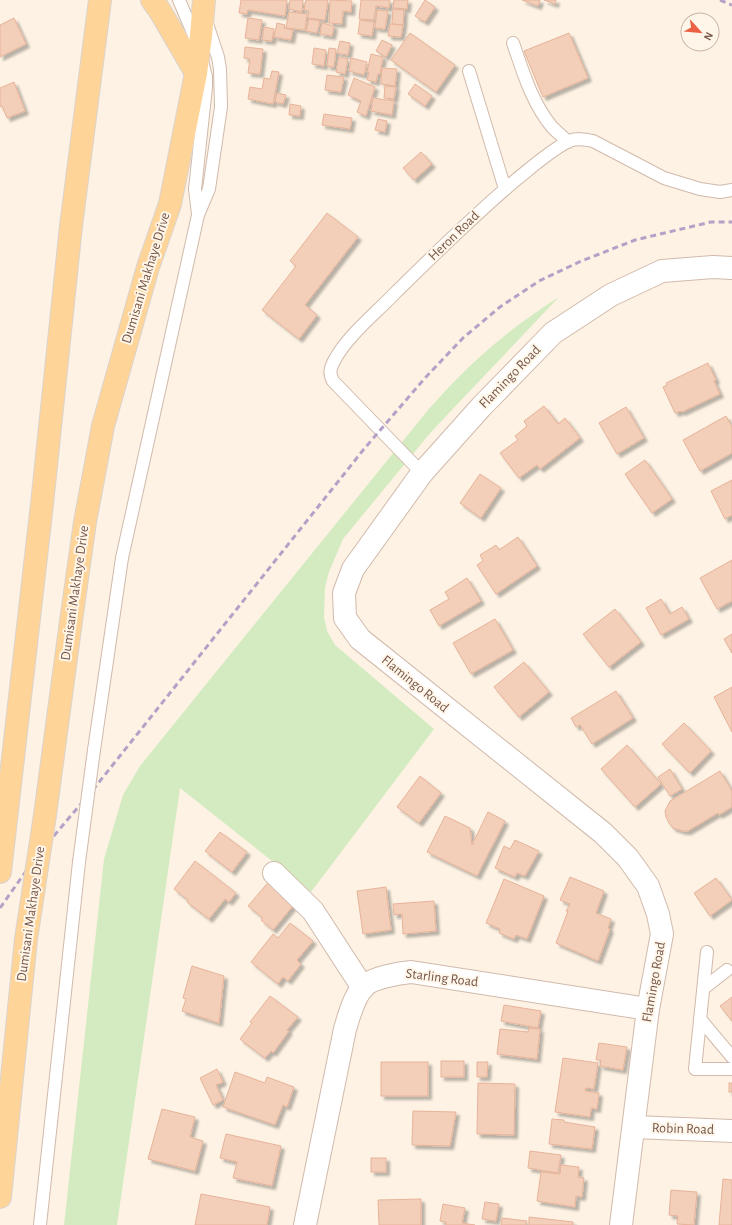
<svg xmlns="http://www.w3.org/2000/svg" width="732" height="1225" font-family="'Alegreya Sans',sans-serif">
<defs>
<filter id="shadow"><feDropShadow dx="3.5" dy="3.5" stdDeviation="1" flood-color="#0004"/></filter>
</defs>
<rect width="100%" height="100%" fill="#fdf2e3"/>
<path fill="#d4ebc1" d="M559 297 431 432 343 539 329 572 325 587 324 617 327 631 335 645 434 729 311 892 180 788 117 1225H64L104 859 123 795 140 766 428 410C468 364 507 330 559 297Z"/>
<g fill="#f3ceb9" stroke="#e7b399" filter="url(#shadow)">
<path d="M241 0H287L285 16 248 10 247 14 239 13Z"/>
<path d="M290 0H303L302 12 289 9Z"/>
<path d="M306 0H328L325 20 308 18 309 11 304 10Z"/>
<path d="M330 0 352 1 351 12 343 11 342 24 329 23Z"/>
<path d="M361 0H390L389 8 376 6 374 20 359 19Z"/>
<path d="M394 0H408L407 9 393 8Z"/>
<path d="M425 0 435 7 425 22 415 16Z"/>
<path d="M522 0H540L538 6Z"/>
<path d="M544 0H556L555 4Z"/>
<path d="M393 9 404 10 403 25 392 24Z"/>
<path d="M377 10 388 11 385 29 375 28Z"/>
<path d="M289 12 307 14 305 30 286 28Z"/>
<path d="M14 18 26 44 0 57V25Z"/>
<path d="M248 18 262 20 259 40 245 38Z"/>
<path d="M309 19 320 21 317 33 306 31Z"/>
<path d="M360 20 374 22 372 36 358 34Z"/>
<path d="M277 23 285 25 284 28 293 30 291 40 274 37Z"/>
<path d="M322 23 334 26 332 36 320 34Z"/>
<path d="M390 24 403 25 401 37 388 36Z"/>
<path d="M264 27 274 29 272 41 262 40Z"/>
<path d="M410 33 455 65 436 92 391 60Z"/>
<path d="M569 33 588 78 543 97 524 51Z"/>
<path d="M382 40 392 45 386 57 376 51Z"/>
<path d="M340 41 350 43 348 55 337 53Z"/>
<path d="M245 47 263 49 260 74 248 73 250 59 244 58Z"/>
<path d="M314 48 326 50 324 66 312 64Z"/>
<path d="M329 48 336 49 334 67 327 66Z"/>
<path d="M371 54 383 57 380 74H378L376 82 367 80 369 72H367Z"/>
<path d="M339 57 348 59 345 74 336 72Z"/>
<path d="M351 58 367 62 364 75 349 71Z"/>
<path d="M382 68 397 69 395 86 381 84Z"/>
<path d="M272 71 279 72 273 104 248 99 250 87 262 89 264 78 270 79Z"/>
<path d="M327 75 344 77 341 92 325 90Z"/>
<path d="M354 78 375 87 366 116 357 112 361 101 348 95Z"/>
<path d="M14 82 25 111 7 118 2 106 0 107V88Z"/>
<path d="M415 84 432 96 425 106 408 94Z"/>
<path d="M385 86 396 87 394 99 384 98Z"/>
<path d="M277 93 286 95 283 104 275 102Z"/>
<path d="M373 98 394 101 392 115 371 111Z"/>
<path d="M290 104 301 106 300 116 289 115Z"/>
<path d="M324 114 352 118 350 129 322 125Z"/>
<path d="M378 119 387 121 385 132 375 130Z"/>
<path d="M421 152 432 164 414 180 403 168Z"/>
<path d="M327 213 358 237 305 305 317 315 299 339 262 310 296 266 290 261Z"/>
<path d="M708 363 716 380 714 381 720 394 682 412 681 411 675 413 663 387 667 385 666 383Z"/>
<path d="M544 406 558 424 565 418 580 438 540 469 537 465 519 478 500 453 518 440 515 436 527 426 524 421Z"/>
<path d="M626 407 644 438 617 454 599 423Z"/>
<path d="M726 416 732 427V453L700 471 683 440Z"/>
<path d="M645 460 672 499 652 513 625 474Z"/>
<path d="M480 474 501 488 481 518 460 503Z"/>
<path d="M732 480V515L725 519 711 491Z"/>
<path d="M518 537 537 566 496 594 477 565 483 561 480 555 496 545 499 550Z"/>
<path d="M732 560V601L717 609 700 578Z"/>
<path d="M467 578 481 601 439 626 430 610 449 599 445 592Z"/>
<path d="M661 599 670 614 682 607 689 619 661 635 646 608Z"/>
<path d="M615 609 641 642 609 667 583 634Z"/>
<path d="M495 619 513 650 471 674 453 643Z"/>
<path d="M732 634V653L724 639Z"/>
<path d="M524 662 549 692 519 717 494 687Z"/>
<path d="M732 687V732L714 697Z"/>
<path d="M616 691 633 718 592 744 580 725 576 727 571 718Z"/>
<path d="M684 723 711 751 690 773 662 744Z"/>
<path d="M627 745 661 784 635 807 601 769Z"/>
<path d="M670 769 682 789 670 796 658 777Z"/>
<path d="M720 771 732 791V807L719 815 718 813 688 831H683L673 828 669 823 666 817 665 811 670 801Z"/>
<path d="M420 776 441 793 419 823 397 807Z"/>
<path d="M488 812 505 821 477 876 427 852 445 816 470 828 472 845Z"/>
<path d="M220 832 247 852 232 872 205 851Z"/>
<path d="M515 840 539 851 525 876 517 873 515 877 495 868 504 846 510 849Z"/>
<path d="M195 861 236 893 229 902 225 899 209 919 187 902 188 900 174 889Z"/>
<path d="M570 877 604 891 596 913 611 919 608 928 610 929 598 961 556 943 568 911H566L570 904 560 900Z"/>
<path d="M716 878 732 900 710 916 694 893Z"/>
<path d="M271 879 297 901 273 930 261 920 263 918 248 906Z"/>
<path d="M504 879 544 896 527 939 516 935 514 939 499 933 500 929 486 923Z"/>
<path d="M386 887 391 930 363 934 357 891Z"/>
<path d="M434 901 436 931 403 934 402 914 394 915 393 904Z"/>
<path d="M290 923 313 941 297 960 301 964 288 981 283 977 278 984 251 962 273 934 278 938Z"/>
<path d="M192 966 224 976 219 1023 182 1011 186 999 183 998Z"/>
<path d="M270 996 298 1017 287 1030 289 1031 273 1053 271 1051 265 1058 240 1039 252 1023 250 1022Z"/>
<path d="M732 997V1021L720 1006Z"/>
<path d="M504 1005 541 1011 538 1028 501 1021Z"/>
<path d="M529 1028 540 1029 537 1059 497 1054 500 1029 528 1032Z"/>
<path d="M599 1043 627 1047 623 1070 600 1066 601 1060H596Z"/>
<path d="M563 1058 598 1063 594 1089 586 1088 585 1091 599 1093 597 1109 591 1108 590 1117 555 1112Z"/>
<rect x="441" y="1061" width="23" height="16"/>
<rect x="381" y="1062" width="47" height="34"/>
<path d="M477 1062H488L487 1077H477Z"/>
<path d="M217 1069 223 1082 216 1085 223 1100 213 1105 200 1078Z"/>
<path d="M235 1072 265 1083 267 1077 294 1087 287 1107 283 1105 275 1125 223 1107Z"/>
<path d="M478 1083 515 1084 514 1135 477 1134Z"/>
<rect x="729" y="1083" width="3" height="9"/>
<path d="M162 1109 195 1117 190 1137 203 1141 195 1171 148 1159Z"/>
<path d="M413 1111 456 1112 450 1146 412 1145Z"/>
<path d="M552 1119 564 1120V1122L595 1127 592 1149 549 1144Z"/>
<path d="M226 1134 281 1146 272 1186 233 1178 237 1162 220 1158Z"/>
<path d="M530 1151 561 1155 558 1173 528 1168Z"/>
<rect x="371" y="1158" width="15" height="14"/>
<path d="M561 1165 579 1167 578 1177 584 1178 582 1197 576 1196 575 1207 537 1201 541 1172 560 1174Z"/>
<path d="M723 1179 732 1180V1225H719Z"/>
<path d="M671 1190 697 1192 694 1225 677 1224 678 1216 669 1215Z"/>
<path d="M201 1194 270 1207 267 1225H195Z"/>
<path d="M421 1199V1225H379L378 1200Z"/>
<path d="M485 1202 499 1204 496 1221 482 1219Z"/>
<path d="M443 1204 465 1208 462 1223 475 1225H446V1222L440 1221Z"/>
<path d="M529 1217 573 1222V1225H529Z"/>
<path d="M502 1218 527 1221 526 1225H501Z"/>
</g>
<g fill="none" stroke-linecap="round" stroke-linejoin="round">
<defs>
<g id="service">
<path d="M179 0 196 40"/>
<path d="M513 43C523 72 532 103 552 127 557 132 563 137 568 142"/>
<path d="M469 71 505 189"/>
<path d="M198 214 195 189 206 87V77L203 65"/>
<path d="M422 473 333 381C329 373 330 369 334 361 347 336 375 314 395 293 435 254 474 215 517 179 533 166 551 150 569 141 577 138 584 139 593 141L664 178 700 189 720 192 732 190"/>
<path d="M94 750 122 558 198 215 209 189 221 107 220 69 218 57 207 24"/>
<path d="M707 952 695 1069H732"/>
<path d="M704 988 727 970"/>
<path d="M700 1019 732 1057"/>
<path d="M40 1225 79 862"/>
</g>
<g id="minor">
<path d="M274 873 313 911 363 988"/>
<path d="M634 1127 732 1131"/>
<path d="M305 1225 345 1029C349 1016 354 996 364 986 372 978 399 973 411 972L648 1009"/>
<path d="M621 1225 648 1009 662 934 658 914 648 886 628 858 603 833 360 639 345 618 344 593 353 569 422 473 481 407 553 333 611 295 662 271 713 267 732 268"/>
</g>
<g id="primary">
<path d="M152 0 160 11 196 73"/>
<path d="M45 815 71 621 85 522 103 426 148 267 170 204 196 73 201 36 204 0"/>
<path d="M0 872 42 504 71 226 100 0"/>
<path d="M0 1197 26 939"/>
</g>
</defs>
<use href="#service" stroke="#d1baac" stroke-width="14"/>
<use href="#minor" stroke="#d1baac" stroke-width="24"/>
<use href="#primary" stroke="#dbd3cf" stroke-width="24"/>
<use href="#service" stroke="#fff" stroke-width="12"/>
<use href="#minor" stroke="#fff" stroke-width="22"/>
<use href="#primary" stroke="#fed499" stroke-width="22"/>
<g stroke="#b4a1c7" stroke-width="3" stroke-dasharray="6 4" stroke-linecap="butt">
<path d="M720 0 732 5"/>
<path d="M0 908 36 857 96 786 364 449 425 378 463 338 500 307 539 281 579 262 635 240 711 222H732"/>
</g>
<defs>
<path id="service-bridge" d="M79 862 94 750"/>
<path id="primary-bridge" d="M26 939 45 815"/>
</defs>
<use href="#service-bridge" stroke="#d1baac" stroke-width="14" stroke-linecap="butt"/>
<use href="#primary-bridge" stroke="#dbd3cf" stroke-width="24" stroke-linecap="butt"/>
<use href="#service-bridge" stroke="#fff" stroke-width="12"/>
<use href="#primary-bridge" stroke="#fed499" stroke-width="22"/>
</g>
<g text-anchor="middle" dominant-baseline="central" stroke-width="4" stroke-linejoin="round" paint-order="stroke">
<g font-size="14" fill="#765648" stroke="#fff6ea">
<text transform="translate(454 236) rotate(-44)">Heron Road</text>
<text transform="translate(146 278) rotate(-73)">Dumisani Makhaye Drive</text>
<text transform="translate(510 377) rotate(-46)">Flamingo Road</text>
<text transform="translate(75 593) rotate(-82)">Dumisani Makhaye Drive</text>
<text transform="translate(415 684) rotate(39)">Flamingo Road</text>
<text transform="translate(31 914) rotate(-82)">Dumisani Makhaye Drive</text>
<text transform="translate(442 978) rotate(7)">Starling Road</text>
<text transform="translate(654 982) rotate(-80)">Flamingo Road</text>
<text transform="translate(683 1129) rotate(2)">Robin Road</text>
</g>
</g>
<g transform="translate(700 32) rotate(117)"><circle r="19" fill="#fff6ea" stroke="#c8b6a9"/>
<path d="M0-3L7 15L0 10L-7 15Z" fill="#ec6143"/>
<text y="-6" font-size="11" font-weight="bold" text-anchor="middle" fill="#765648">N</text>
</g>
</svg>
